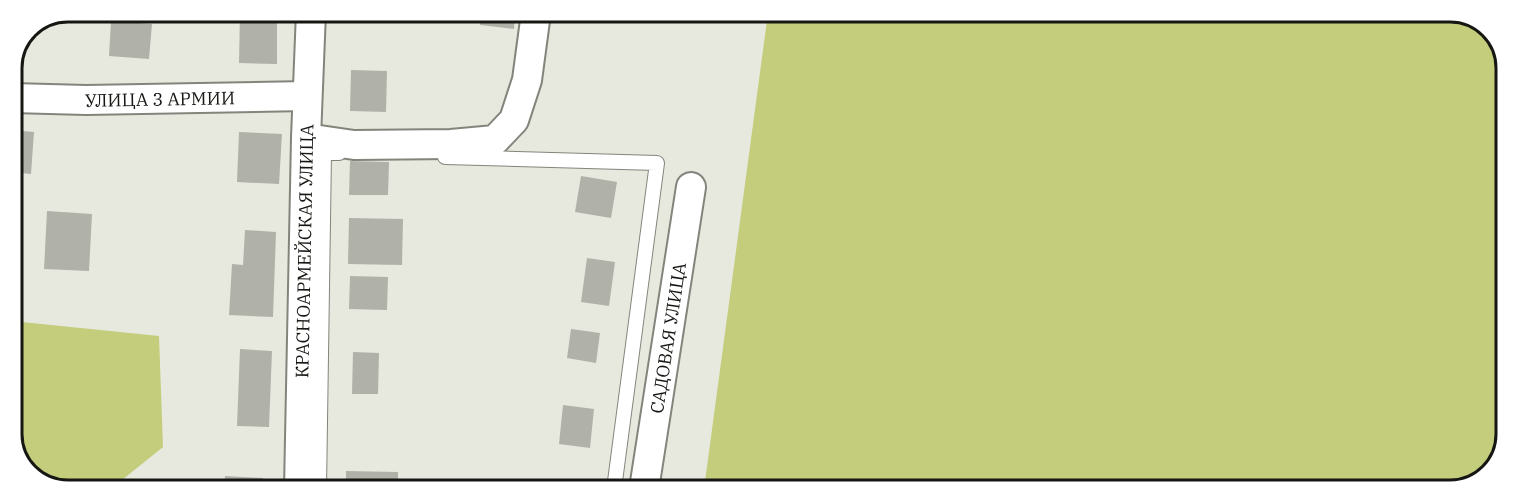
<svg xmlns="http://www.w3.org/2000/svg" width="1518" height="503" font-family="'IBM Plex Serif',serif">
<rect width="100%" height="100%" fill="#e7e8de"/>
<g fill="#c3cd7c">
<path d="M768 13 1467 15 1494 34 1506 64 1503 452 1484 480 1450 491 704 489Z"/>
<path d="M12 321 159 336 163 447 112 488H51L24 469 12 439Z"/>
</g>
<g fill="#b0b1a8">
<path d="M240 12H277V64L239 63Z"/>
<path d="M481 13H515L514 29 480 25Z"/>
<path d="M111 21 152 24 149 59 109 56Z"/>
<path d="M351 70 387 71 386 112 350 111Z"/>
<path d="M12 130 34 132 31 174 12 172Z"/>
<path d="M239 132 282 134 279 184 237 182Z"/>
<path d="M350 161 389 162 388 195H349Z"/>
<path d="M581 176 617 182 611 218 575 212Z"/>
<path d="M47 211 92 214 89 271 44 269Z"/>
<path d="M349 218 403 219 402 265 348 264Z"/>
<path d="M245 230 276 232 273 317 229 315 232 264 243 265Z"/>
<path d="M587 258 615 262 609 306 581 302Z"/>
<path d="M350 276 388 277 387 310 349 309Z"/>
<path d="M571 329 600 333 596 363 567 358Z"/>
<path d="M240 349 272 351 269 427 237 426Z"/>
<path d="M353 352 379 353 378 394H352Z"/>
<path d="M563 405 594 409 590 448 559 444Z"/>
<path d="M346 471 398 472V489H346Z"/>
<path d="M225 476 263 478 262 489 224 488Z"/>
<path d="M547 482 582 488V489H546Z"/>
</g>
<g fill="none" stroke-linecap="round" stroke-linejoin="round">
<defs>
<g id="service">
<path d="M445 157 657 163 614 489"/>
<path d="M319 489 324 153H339"/>
</g>
<g id="minor">
<path id="s1" d="M12 98 86 100 307 96"/>
<path d="M306 138 354 145 451 144 495 140 514 120 527 80 536 13"/>
<path id="s2" d="M299 489 306 138 311 12"/>
<path id="s3" d="M644 489 691 187"/>
</g>
</defs>
<use href="#service" stroke="#83857c" stroke-width="16"/>
<use href="#minor" stroke="#83857c" stroke-width="32"/>
<use href="#service" stroke="#fff" stroke-width="14"/>
<use href="#minor" stroke="#fff" stroke-width="28"/>
</g>
<g text-anchor="middle" dominant-baseline="central" stroke-width="6" stroke-linejoin="round" paint-order="stroke">
<g font-size="18" fill="#161613" stroke="#fff">
<text stroke="none"><textPath href="#s1" startOffset="148">УЛИЦА 3 АРМИИ</textPath></text>
<text stroke="none"><textPath href="#s2" startOffset="238">КРАСНОАРМЕЙСКАЯ УЛИЦА</textPath></text>
<text stroke="none"><textPath href="#s3" startOffset="153">САДОВАЯ УЛИЦА</textPath></text>
</g>
</g>
<path d="M0 0H1518V503H0ZM68 22H1450A46 46 0 0 1 1496 68V434A46 46 0 0 1 1450 480H68A46 46 0 0 1 22 434V68A46 46 0 0 1 68 22Z" fill="#fff" fill-rule="evenodd"/>
<path fill="none" stroke="#161613" stroke-width="3" d="M68 22H1450A46 46 0 0 1 1496 68V434A46 46 0 0 1 1450 480H68A46 46 0 0 1 22 434V68A46 46 0 0 1 68 22Z"/>
</svg>
